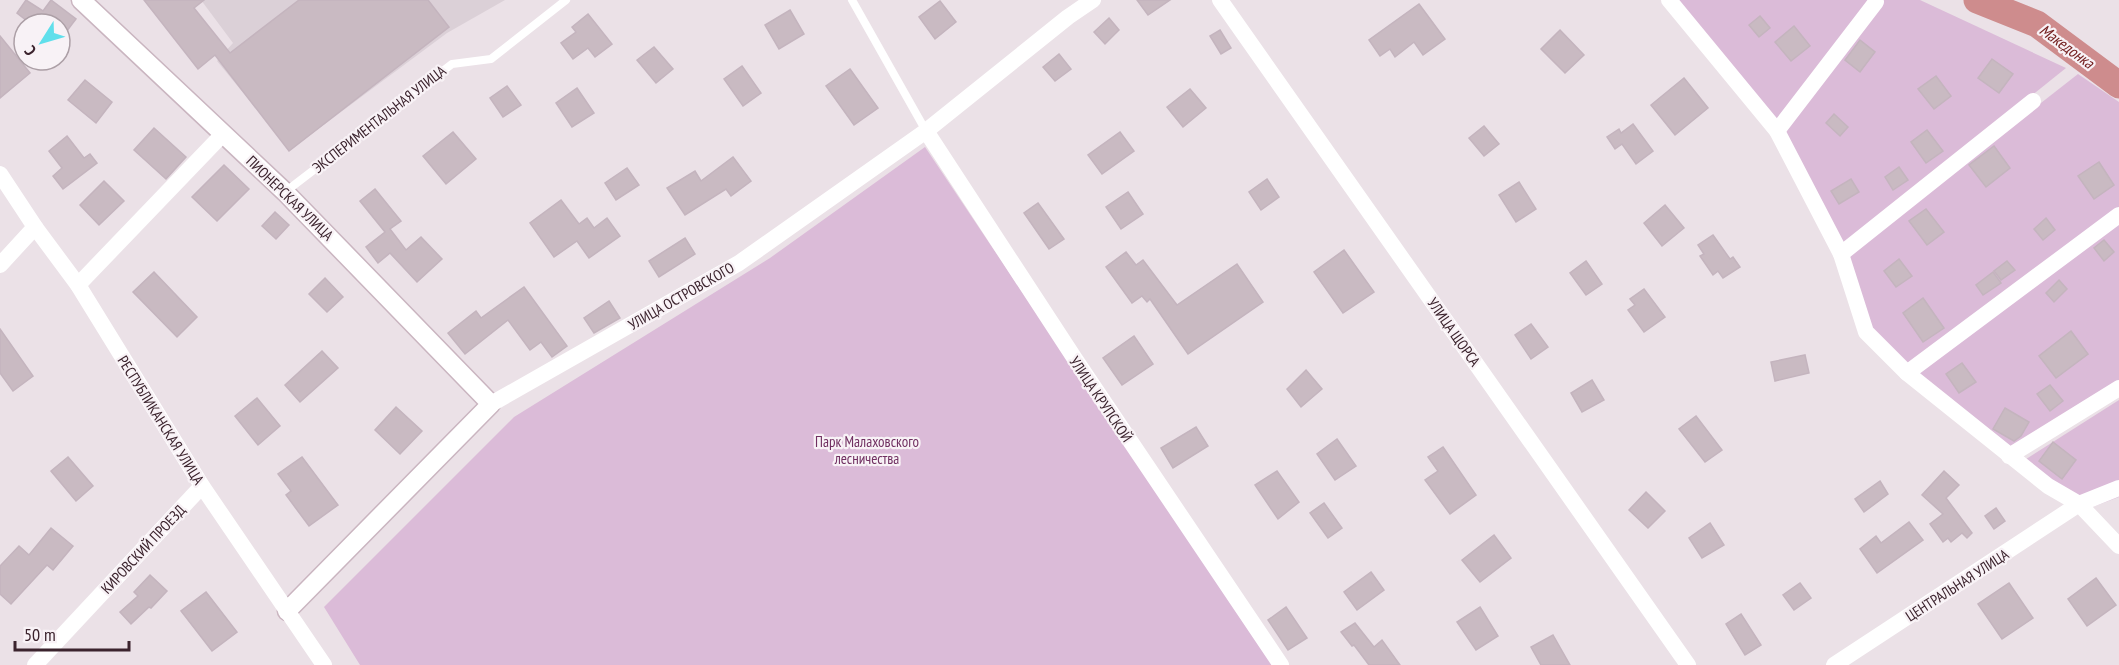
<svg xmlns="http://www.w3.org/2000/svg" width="2119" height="665" font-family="'PT Sans Narrow',sans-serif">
<rect width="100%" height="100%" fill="#ebe1e7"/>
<path fill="#dbd0d7" d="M201 0H505L447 33 290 150 217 61 233 43Z"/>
<g fill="#dbbbd8">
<path d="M1676 0H1868L1776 124Z"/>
<path d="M1883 0H1920L2066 68 1842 247 1783 132Z"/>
<path d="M2078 74 2119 102V208L1906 365 1871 329 1846 256Z"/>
<path d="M925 147 1272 665H360L324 607 514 417 770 258Z"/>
<path d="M2119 222V385L2015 451 1915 373Z"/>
<path d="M2119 400V497L2087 509 2023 461Z"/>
</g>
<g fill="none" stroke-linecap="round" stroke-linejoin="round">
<path stroke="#ce8c8d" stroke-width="27" d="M1977 0 2037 24 2119 85"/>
</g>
<g fill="#c9bac2" stroke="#c4b4be" stroke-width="1.5">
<path d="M26 0 43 11 51 0 76 19 60 40V24H31L17 13Z"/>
<path d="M144 0H204L194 8 230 53 299 0H428L449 27 289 151 215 55 198 69Z"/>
<path d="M1137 0H1170L1148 15Z"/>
<path d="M940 1 956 22 935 39 919 17Z"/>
<path d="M1419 4 1445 39 1423 55 1414 42 1395 57 1390 49 1380 56 1369 40Z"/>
<path d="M790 10 804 34 779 49 765 25Z"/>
<path d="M588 14 612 44 595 57 588 48 573 59 561 43 576 32 572 27Z"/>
<path d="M1760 16 1770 28 1759 37 1749 25Z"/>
<path d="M1109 18 1119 30 1105 44 1094 32Z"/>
<path d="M1794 26 1810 46 1791 61 1775 42Z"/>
<path d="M1220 30 1231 48 1221 54 1210 36Z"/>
<path d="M1560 30 1584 55 1565 73 1541 49Z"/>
<path d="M0 36 30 73 0 98Z"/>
<path d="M1860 40 1875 52 1860 72 1845 60Z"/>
<path d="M654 47 673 69 656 83 637 60Z"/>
<path d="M1059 54 1071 69 1055 81 1043 67Z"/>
<path d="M1992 59 2013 74 1999 93 1978 78Z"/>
<path d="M742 66 761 93 743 106 724 79Z"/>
<path d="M850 69 878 108 854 125 826 86Z"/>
<path d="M1936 76 1951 96 1934 109 1918 89Z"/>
<path d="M1684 78 1708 108 1675 135 1651 105Z"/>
<path d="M85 80 112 102 96 123 68 100Z"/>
<path d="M507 86 521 105 503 117 490 98Z"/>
<path d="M577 88 594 113 572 127 556 103Z"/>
<path d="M1190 89 1206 108 1183 127 1167 107Z"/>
<path d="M1834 114 1848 127 1840 136 1826 123Z"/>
<path d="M1633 124 1653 151 1636 164 1622 144 1615 149 1607 137 1619 129 1621 133Z"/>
<path d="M1484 126 1499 144 1484 156 1469 138Z"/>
<path d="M154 128 186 157 166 179 134 150Z"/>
<path d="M1927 130 1943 151 1926 163 1911 142Z"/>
<path d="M453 132 476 159 446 184 423 156Z"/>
<path d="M1120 132 1134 151 1102 174 1088 155Z"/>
<path d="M67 136 84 158 90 154 97 163 63 189 53 176 62 168 49 151Z"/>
<path d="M1994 146 2010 168 1986 187 1969 165Z"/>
<path d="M733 157 751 181 731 196 726 189 685 215 667 188 695 171 701 181Z"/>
<path d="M2099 162 2114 185 2094 199 2078 176Z"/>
<path d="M224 165 249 189 217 221 192 197Z"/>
<path d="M1899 167 1908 180 1893 190 1885 177Z"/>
<path d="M627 168 639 185 616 200 605 183Z"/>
<path d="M1267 179 1279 197 1261 210 1249 192Z"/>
<path d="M1851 179 1859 192 1839 204 1831 191Z"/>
<path d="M104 181 124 201 99 225 80 205Z"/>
<path d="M1519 182 1536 209 1516 222 1499 195Z"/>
<path d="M375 189 401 221 390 229 406 250 421 237 442 259 417 282 390 253 378 263 366 247 385 232 360 201Z"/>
<path d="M1128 192 1143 214 1121 229 1106 207Z"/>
<path d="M561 200 579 224 587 218 594 228 607 218 620 236 589 258 577 241 554 257 530 223Z"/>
<path d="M1038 203 1064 239 1049 249 1024 213Z"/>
<path d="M1665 205 1684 228 1662 246 1644 223Z"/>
<path d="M1926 209 1944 232 1927 245 1909 221Z"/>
<path d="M275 212 289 225 276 239 262 226Z"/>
<path d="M2046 218 2055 230 2043 240 2034 229Z"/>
<path d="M1713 235 1730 259 1733 257 1740 267 1723 278 1718 271 1713 275 1700 256 1704 254 1698 245Z"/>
<path d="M685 238 695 254 659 277 649 261Z"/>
<path d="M2104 240 2114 252 2104 261 2094 248Z"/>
<path d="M1344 250 1374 292 1343 313 1314 272Z"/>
<path d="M1126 252 1136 265 1143 260 1177 305 1237 264 1263 302 1188 354 1150 299 1147 302 1142 296 1132 303 1106 267Z"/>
<path d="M1899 259 1912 276 1896 287 1884 271Z"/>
<path d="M1586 261 1602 284 1586 295 1570 273Z"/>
<path d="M2007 261 2015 270 2001 280 1994 271Z"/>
<path d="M154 272 197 317 177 337 133 292Z"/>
<path d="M1993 272 2001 283 1983 295 1976 285Z"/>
<path d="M325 278 343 297 327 312 309 294Z"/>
<path d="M2059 280 2067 289 2054 302 2046 293Z"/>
<path d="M524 287 567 346 552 357 541 342 530 350 508 320 465 354 448 333 476 311 481 318Z"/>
<path d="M1644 289 1665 317 1644 332 1628 310 1635 305 1630 299Z"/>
<path d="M1923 298 1944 328 1923 342 1903 313Z"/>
<path d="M609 301 620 318 594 333 584 318Z"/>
<path d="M1531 324 1548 347 1531 359 1515 335Z"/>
<path d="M0 329 33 376 13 391 0 373Z"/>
<path d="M2071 331 2088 354 2056 378 2039 356Z"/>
<path d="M1134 336 1153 364 1122 385 1103 358Z"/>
<path d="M322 351 338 368 300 402 285 385Z"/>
<path d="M1805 355 1809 373 1775 381 1771 362Z"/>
<path d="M1962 363 1976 382 1959 393 1946 374Z"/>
<path d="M1306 370 1322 389 1301 407 1287 389Z"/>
<path d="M1592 380 1604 400 1582 412 1571 393Z"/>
<path d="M2050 385 2063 401 2050 411 2037 394Z"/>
<path d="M257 398 280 426 258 445 235 416Z"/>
<path d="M396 407 422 431 400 454 375 430Z"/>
<path d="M2005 408 2029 422 2021 436 2014 441 1993 429Z"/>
<path d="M1696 416 1722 450 1705 462 1679 429Z"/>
<path d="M1196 427 1208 446 1173 468 1161 448Z"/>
<path d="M1337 439 1356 466 1335 480 1317 454Z"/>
<path d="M2053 442 2076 460 2062 479 2039 461Z"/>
<path d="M1443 447 1476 495 1450 514 1425 480 1438 471 1428 457Z"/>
<path d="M68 457 93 486 76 501 51 471Z"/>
<path d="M302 457 338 505 309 526 286 495 291 491 278 474Z"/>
<path d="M1277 471 1299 502 1278 519 1255 485Z"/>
<path d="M1944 471 1959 485 1946 498 1972 533 1967 538 1962 533 1951 542 1948 538 1943 542 1930 524 1943 514 1922 495Z"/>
<path d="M1880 481 1888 494 1864 512 1855 499Z"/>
<path d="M1646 492 1665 511 1648 528 1629 510Z"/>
<path d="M1324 503 1342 528 1328 538 1310 513Z"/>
<path d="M1996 508 2005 521 1994 529 1985 516Z"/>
<path d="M1909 522 1923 540 1877 573 1860 549 1876 536 1881 543Z"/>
<path d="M1710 523 1724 545 1702 558 1689 538Z"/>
<path d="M51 528 73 546 53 570 47 565 11 604 0 594V566L19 546 29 555Z"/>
<path d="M1494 535 1511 558 1480 582 1462 560Z"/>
<path d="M1371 572 1384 590 1357 610 1344 592Z"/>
<path d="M150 575 167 591 151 608 149 607 131 624 120 612 138 596 134 592Z"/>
<path d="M2096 578 2116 605 2087 626 2068 599Z"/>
<path d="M1800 583 1811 598 1794 610 1783 595Z"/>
<path d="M2009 583 2033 618 2002 639 1978 604Z"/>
<path d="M206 592 237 632 212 651 181 611Z"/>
<path d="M1286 607 1307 638 1288 650 1268 620Z"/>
<path d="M1480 607 1498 636 1476 650 1457 622Z"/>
<path d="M1741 614 1761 645 1745 655 1726 624Z"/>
<path d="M1355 623 1374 647 1382 640 1400 665H1369L1354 645 1352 646 1341 632Z"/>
<path d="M1553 635 1570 665H1541L1531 647Z"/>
</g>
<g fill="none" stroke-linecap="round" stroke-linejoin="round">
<defs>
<path id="secondary" d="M81 0 285 192 491 404 287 611"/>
</defs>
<use href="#secondary" stroke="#cab5c0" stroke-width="21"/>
<g stroke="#fff" stroke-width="8">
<path d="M852 0 926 131"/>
<path d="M285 192 452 64 491 59 566 0"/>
</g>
<g stroke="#fff" stroke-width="16">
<path d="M1220 0 1688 665"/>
<path d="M1669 0 1777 131 1841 254 1866 332 1907 373 2048 486 2079 504 2119 546"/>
<path d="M926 131 1075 359 1281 665"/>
<path d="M1777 131 1876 2"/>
<path d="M0 174 35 227 78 285 202 486 324 665"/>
<path d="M1841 254 2033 101"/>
<path d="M0 265 35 227"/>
<path d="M78 285 223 134"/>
<path d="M1907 373 2119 215"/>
<path d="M491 404 739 263 926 131 1068 17 1093 0"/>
<path d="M2009 456 2119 388"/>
<path d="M35 665 202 486"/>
<path d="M1834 665 2079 504 2119 488"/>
</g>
<use href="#secondary" stroke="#fff" stroke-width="18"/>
</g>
<g text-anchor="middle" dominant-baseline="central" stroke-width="4.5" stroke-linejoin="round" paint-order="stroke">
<g font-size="15" fill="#3b232d" stroke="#f8f2f6">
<text transform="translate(379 119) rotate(-38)">ЭКСПЕРИМЕНТАЛЬНАЯ УЛИЦА</text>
<text transform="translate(290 198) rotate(44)">ПИОНЕРСКАЯ УЛИЦА</text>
<text transform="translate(681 296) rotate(-30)">УЛИЦА ОСТРОВСКОГО</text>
<text transform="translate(1454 332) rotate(55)">УЛИЦА ЩОРСА</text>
<text transform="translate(1101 399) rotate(56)">УЛИЦА КРУПСКОЙ</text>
<text transform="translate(161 420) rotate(58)">РЕСПУБЛИКАНСКАЯ УЛИЦА</text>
<text transform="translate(143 549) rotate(-47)">КИРОВСКИЙ ПРОЕЗД</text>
<text transform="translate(1957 585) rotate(-33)">ЦЕНТРАЛЬНАЯ УЛИЦА</text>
</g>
<g font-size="15" fill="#702f61" stroke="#f8f2f6">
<text x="867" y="441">Парк Малаховского<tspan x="867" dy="17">лесничества</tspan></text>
</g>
<g font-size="16" font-style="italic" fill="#742020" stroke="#f8f2f6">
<text transform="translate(2067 46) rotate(36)">Македонка</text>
</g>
</g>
<g transform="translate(42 42) rotate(233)"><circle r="28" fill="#f8f2f6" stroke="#ac9fa6" stroke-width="1.5"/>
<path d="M0-4.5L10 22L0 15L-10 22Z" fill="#60dfeb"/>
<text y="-9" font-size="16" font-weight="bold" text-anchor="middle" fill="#3b232d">С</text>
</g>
<path d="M15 641v9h114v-9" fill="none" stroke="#3b232d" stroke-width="3"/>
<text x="24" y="641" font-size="18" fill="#3b232d" stroke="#f8f2f6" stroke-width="4.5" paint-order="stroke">50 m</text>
</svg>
